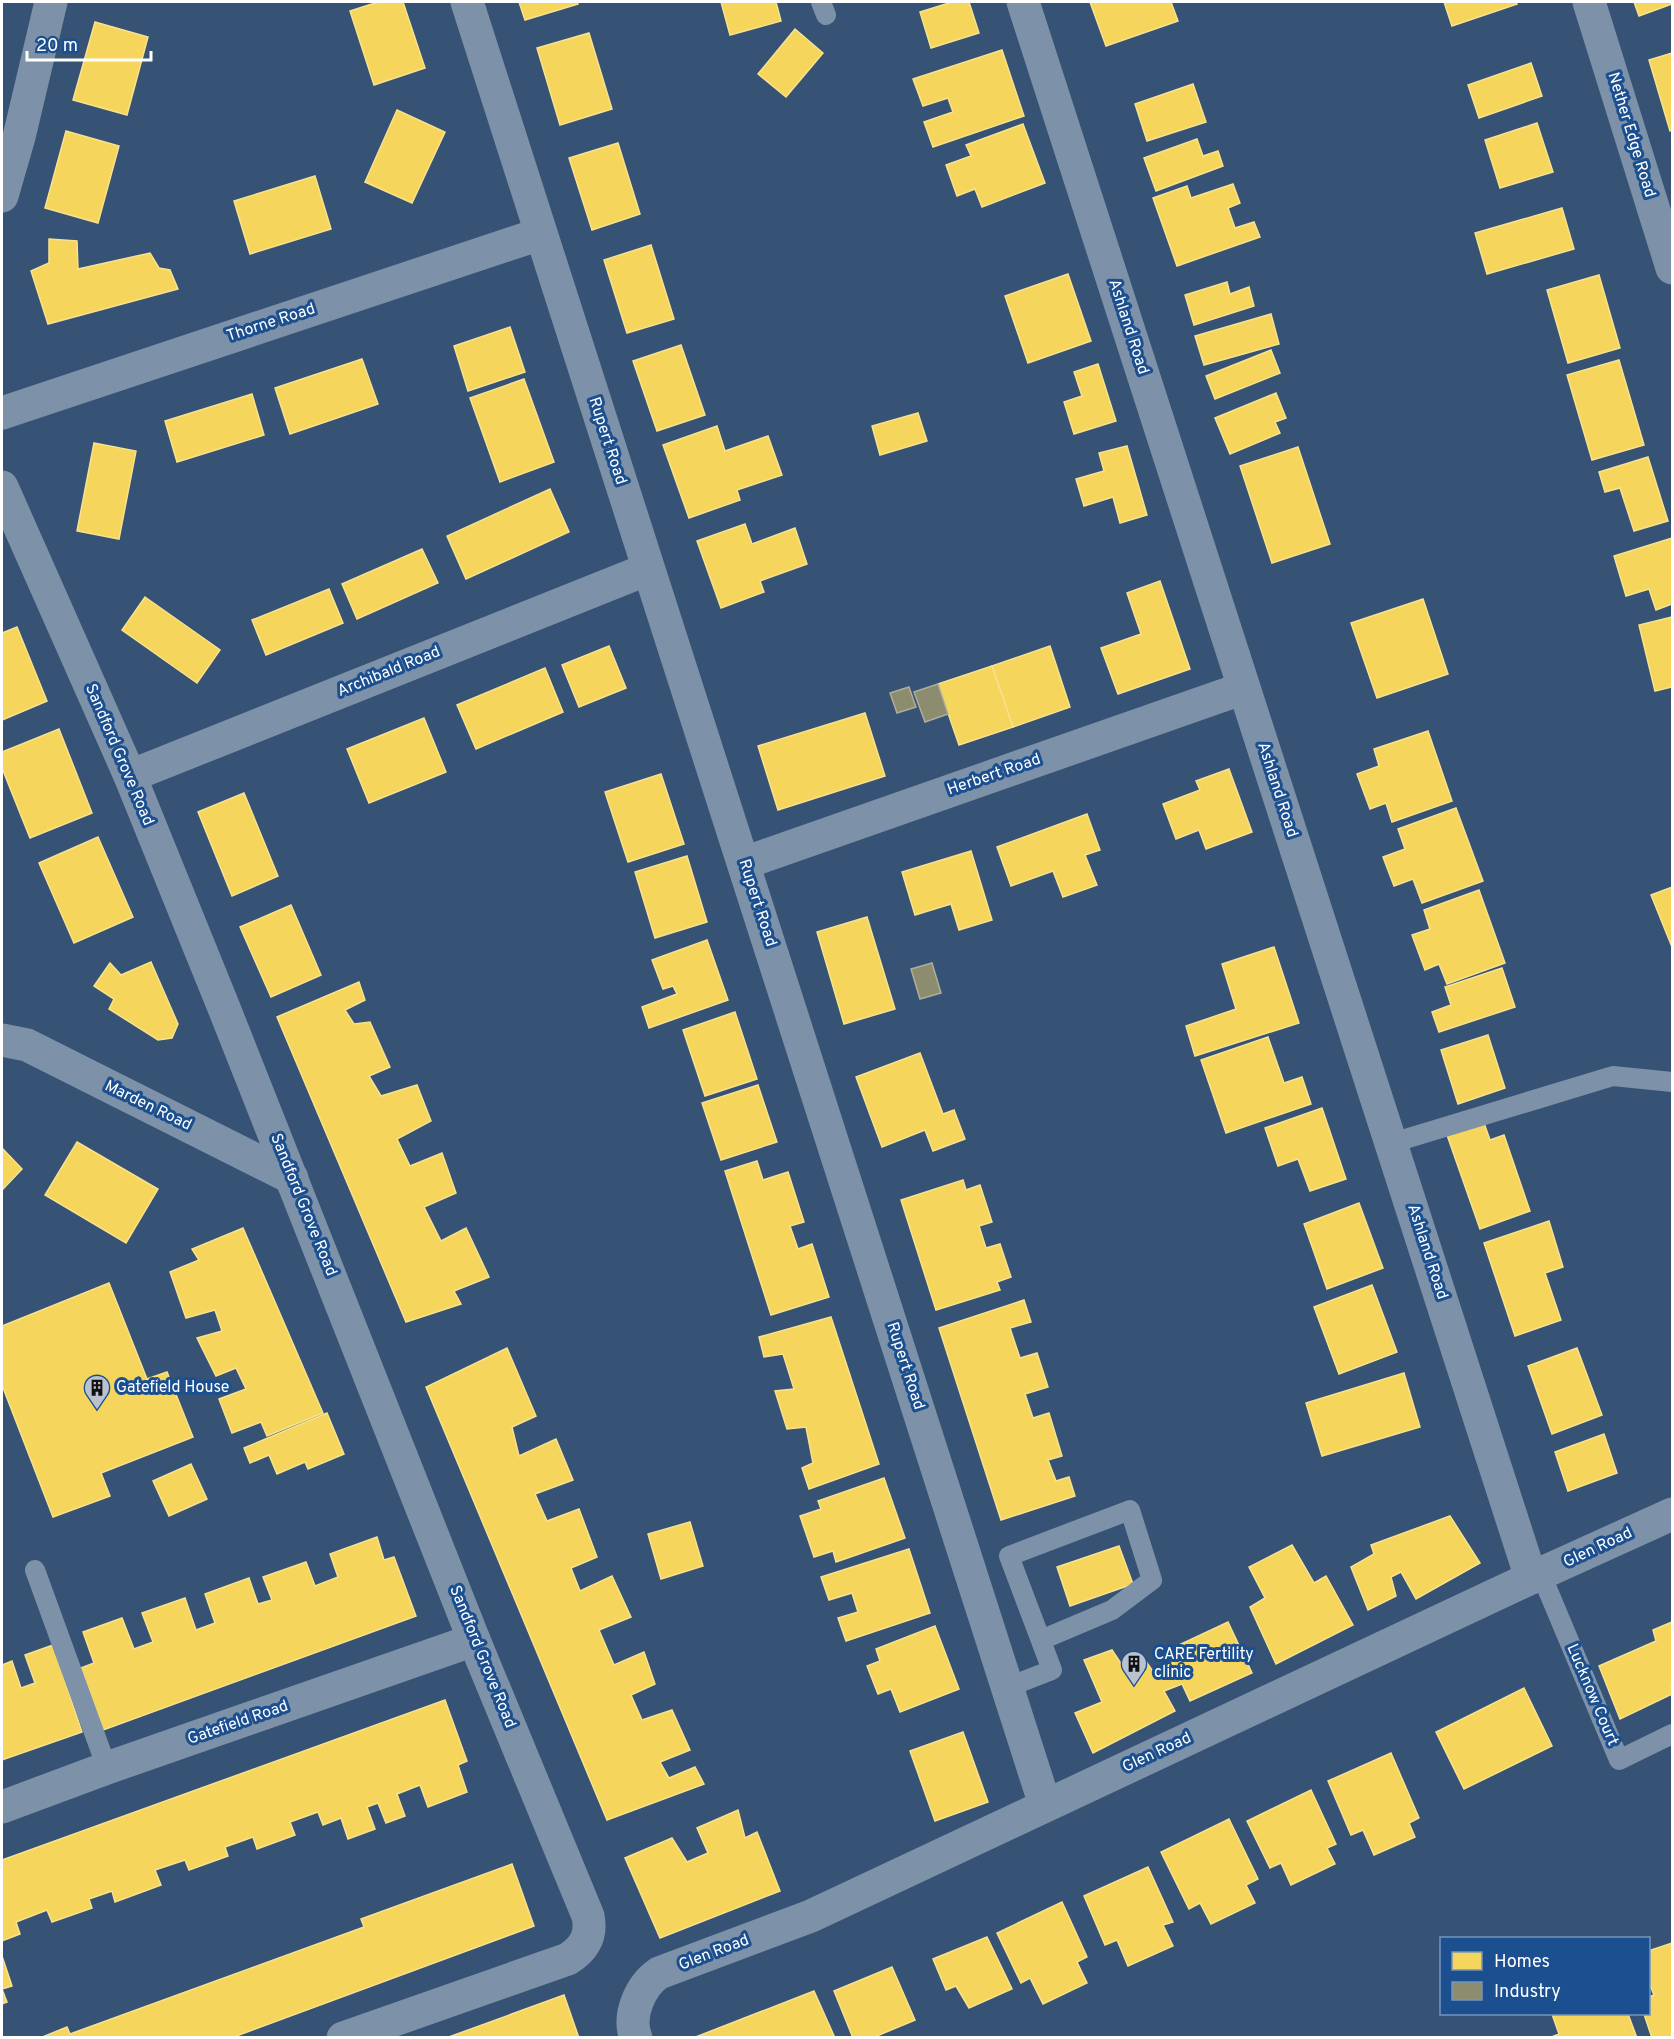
<svg xmlns="http://www.w3.org/2000/svg" width="1674" height="2039" font-family="Overpass,sans-serif">
<rect width="100%" height="100%" fill="#365274"/>
<g fill="#f6d55c" stroke="#f9e28d" stroke-width="1.5">
<path d="M378 2H403L425 68 374 85 350 11Z"/>
<path d="M519 2H577L578 4 525 20Z"/>
<path d="M721 2H776L781 21 730 35Z"/>
<path d="M952 2H969L979 33 931 48 920 12Z"/>
<path d="M1090 2H1171L1178 21 1106 46Z"/>
<path d="M1444 2H1516L1517 4 1452 26Z"/>
<path d="M1634 2H1672V4L1639 16Z"/>
<path d="M95 22 148 37 127 115 73 100Z"/>
<path d="M795 29 823 53 786 97 758 74Z"/>
<path d="M589 33 612 109 560 125 537 48Z"/>
<path d="M1002 50 1024 116 933 147 924 122 953 112 948 98 923 106 913 79Z"/>
<path d="M1672 53V130L1670 131 1649 60Z"/>
<path d="M1531 63 1542 96 1479 118 1468 85Z"/>
<path d="M1193 84 1206 122 1147 141 1135 104Z"/>
<path d="M397 110 445 132 412 203 365 182Z"/>
<path d="M1537 123 1553 172 1500 188 1485 140Z"/>
<path d="M1023 124 1045 183 982 207 975 189 957 196 946 165 971 156 966 145Z"/>
<path d="M66 131 119 146 98 223 45 208Z"/>
<path d="M1197 139 1203 156 1218 151 1223 166 1156 191 1144 158Z"/>
<path d="M618 143 640 214 592 230 569 158Z"/>
<path d="M315 176 331 229 250 254 234 201Z"/>
<path d="M1233 184 1240 203 1228 208 1235 228 1254 222 1260 237 1177 266 1153 198 1187 186 1191 198Z"/>
<path d="M1562 208 1574 249 1487 274 1475 233Z"/>
<path d="M49 239 77 241 78 269 150 253 159 268 170 270 178 289 48 324 31 271 49 263Z"/>
<path d="M651 245 674 319 627 333 604 260Z"/>
<path d="M1068 274 1091 341 1028 363 1005 296Z"/>
<path d="M1599 275 1620 348 1568 363 1547 290Z"/>
<path d="M1227 282 1230 294 1249 287 1254 306 1194 325 1185 295Z"/>
<path d="M1271 314 1279 344 1204 365 1195 336Z"/>
<path d="M510 327 525 372 468 391 454 346Z"/>
<path d="M681 345 705 415 657 431 633 361Z"/>
<path d="M1271 350 1280 373 1215 399 1206 376Z"/>
<path d="M362 359 378 404 290 434 275 388Z"/>
<path d="M1619 360 1644 445 1592 460 1567 375Z"/>
<path d="M1098 364 1116 421 1074 434 1064 402 1082 396 1074 372Z"/>
<path d="M524 379 554 462 500 482 470 398Z"/>
<path d="M1276 393 1286 418 1275 422 1280 433 1230 454 1215 418Z"/>
<path d="M252 394 264 435 177 462 165 421Z"/>
<path d="M918 413 927 441 880 455 872 426Z"/>
<path d="M717 426 725 451 768 436 782 475 737 490 740 500 689 518 663 445Z"/>
<path d="M94 443 136 451 119 539 77 531Z"/>
<path d="M1127 446 1147 515 1120 523 1113 497 1084 506 1076 479 1104 471 1099 453Z"/>
<path d="M1298 447 1330 544 1272 563 1240 466Z"/>
<path d="M1648 457 1668 521 1634 531 1620 488 1605 492 1599 472Z"/>
<path d="M550 489 569 532 466 579 447 536Z"/>
<path d="M745 524 752 544 795 528 807 564 760 581 764 592 721 608 697 541Z"/>
<path d="M1672 538V604L1656 610 1649 589 1626 596 1614 556Z"/>
<path d="M422 549 438 583 357 619 342 584Z"/>
<path d="M1160 581 1190 669 1118 694 1101 648 1141 634 1127 593Z"/>
<path d="M329 589 343 623 266 655 252 620Z"/>
<path d="M145 597 220 650 197 683 122 630Z"/>
<path d="M1423 599 1448 674 1377 698 1351 623Z"/>
<path d="M1672 617V687L1655 691 1639 625Z"/>
<path d="M17 627 47 701 2 720V633Z"/>
<path d="M609 646 626 688 579 707 562 665Z"/>
<path d="M1050 646 1070 707 1013 727 992 666Z"/>
<path d="M992 666 1013 727 959 745 938 684Z"/>
<path d="M545 668 563 712 476 749 457 705Z"/>
<path d="M865 713 885 776 778 810 758 746Z"/>
<path d="M424 718 446 772 369 803 347 749Z"/>
<path d="M59 729 92 813 30 838 2 768V752Z"/>
<path d="M1428 731 1452 801 1392 822 1386 803 1370 809 1357 774 1379 766 1374 749Z"/>
<path d="M1229 769 1252 832 1206 849 1199 830 1176 839 1163 804 1200 790 1196 781Z"/>
<path d="M661 774 684 844 628 862 605 792Z"/>
<path d="M244 793 278 876 232 896 198 812Z"/>
<path d="M1456 808 1483 881 1422 903 1413 879 1394 886 1383 857 1405 849 1398 829Z"/>
<path d="M1087 814 1100 850 1085 855 1097 885 1063 897 1053 871 1011 886 997 847Z"/>
<path d="M98 837 133 917 74 943 39 863Z"/>
<path d="M971 851 992 920 959 930 951 904 915 915 902 872Z"/>
<path d="M687 856 707 922 655 938 635 872Z"/>
<path d="M1672 887V947L1651 895Z"/>
<path d="M1479 890 1505 963 1447 984 1439 964 1425 970 1412 935 1430 929 1424 910Z"/>
<path d="M291 905 321 975 271 997 240 927Z"/>
<path d="M867 917 895 1009 844 1024 817 932Z"/>
<path d="M707 940 728 1000 649 1028 642 1007 677 994 673 986 663 989 652 960Z"/>
<path d="M1274 947 1299 1023 1195 1056 1186 1026 1236 1009 1222 964Z"/>
<path d="M151 962 178 1024 172 1038 158 1040 109 1009 114 999 94 986 110 963 121 975Z"/>
<path d="M1502 968 1515 1007 1439 1032 1432 1012 1451 1005 1445 987Z"/>
<path d="M359 982 365 1000 345 1010 354 1024 370 1022 390 1067 369 1076 381 1096 417 1085 431 1121 397 1139 410 1166 442 1153 456 1193 424 1207 441 1241 466 1228 489 1277 454 1291 461 1304 406 1322 277 1017Z"/>
<path d="M735 1012 757 1079 705 1096 683 1030Z"/>
<path d="M1488 1035 1505 1088 1458 1104 1441 1050Z"/>
<path d="M1268 1037 1284 1083 1302 1077 1311 1104 1226 1133 1201 1060Z"/>
<path d="M920 1053 943 1114 954 1110 965 1139 933 1151 925 1130 882 1147 856 1077Z"/>
<path d="M758 1085 777 1142 721 1160 702 1103Z"/>
<path d="M1322 1108 1346 1179 1310 1191 1298 1159 1278 1166 1265 1128Z"/>
<path d="M1484 1123 1490 1140 1504 1135 1530 1211 1480 1229 1447 1135Z"/>
<path d="M77 1142 158 1189 126 1243 45 1195Z"/>
<path d="M2 1148 22 1169 2 1190Z"/>
<path d="M757 1161 763 1180 788 1172 804 1222 790 1226 798 1249 812 1244 829 1297 771 1315 725 1171Z"/>
<path d="M963 1180 966 1190 980 1185 992 1222 979 1226 986 1248 1000 1244 1011 1277 997 1282 1000 1290 936 1310 901 1200Z"/>
<path d="M1359 1203 1383 1268 1327 1289 1304 1224Z"/>
<path d="M1549 1221 1563 1267 1545 1273 1561 1320 1515 1336 1484 1243Z"/>
<path d="M243 1228 323 1413 267 1436 261 1422 232 1433 219 1399 246 1389 236 1368 216 1376 197 1338 222 1331 215 1310 186 1318 170 1272 199 1260 192 1249Z"/>
<path d="M109 1283 147 1379 167 1372 193 1437 101 1473 110 1496 53 1517 2 1385V1326Z"/>
<path d="M1372 1285 1397 1352 1339 1374 1314 1307Z"/>
<path d="M1024 1300 1031 1322 1010 1328 1020 1358 1037 1353 1048 1387 1025 1394 1033 1418 1049 1413 1062 1456 1048 1460 1056 1481 1069 1477 1075 1496 1001 1520 939 1328Z"/>
<path d="M831 1317 879 1464 809 1489 802 1468 813 1463 806 1427 787 1429 775 1391 794 1389 783 1354 764 1357 759 1337Z"/>
<path d="M507 1348 536 1416 512 1427 519 1456 556 1439 573 1480 535 1494 547 1521 579 1509 597 1557 571 1568 580 1591 612 1576 631 1617 599 1630 614 1665 644 1652 655 1684 631 1695 642 1720 672 1710 690 1750 660 1762 669 1778 695 1767 704 1784 607 1820 426 1387Z"/>
<path d="M1577 1348 1602 1415 1552 1434 1528 1366Z"/>
<path d="M1404 1373 1420 1427 1322 1456 1306 1403Z"/>
<path d="M327 1413 344 1454 308 1469 305 1462 277 1474 269 1455 250 1463 244 1448Z"/>
<path d="M1604 1434 1617 1473 1568 1491 1555 1452Z"/>
<path d="M191 1464 207 1499 169 1516 153 1481Z"/>
<path d="M884 1478 905 1538 836 1562 833 1551 814 1557 800 1516 821 1509 818 1501Z"/>
<path d="M1450 1516 1480 1563 1416 1599 1401 1572 1391 1577 1396 1596 1368 1610 1351 1567 1374 1554 1371 1545Z"/>
<path d="M690 1522 703 1566 661 1579 648 1534Z"/>
<path d="M377 1537 384 1560 394 1557 416 1616 103 1730 81 1668 94 1663 83 1632 122 1618 134 1649 153 1642 142 1613 185 1598 196 1630 215 1623 205 1594 249 1578 258 1604 272 1600 263 1577 306 1562 315 1586 338 1577 330 1554Z"/>
<path d="M1292 1545 1314 1583 1326 1576 1353 1625 1276 1664 1250 1607 1265 1598 1249 1567Z"/>
<path d="M1119 1546 1133 1584 1070 1606 1057 1567Z"/>
<path d="M909 1549 930 1613 846 1641 838 1618 858 1612 852 1593 829 1600 821 1577Z"/>
<path d="M1228 1622 1252 1673 1190 1701 1182 1684 1164 1691 1175 1711 1093 1753 1075 1713 1102 1702 1084 1660 1112 1650 1124 1668 1145 1660 1152 1670 1173 1663 1166 1651Z"/>
<path d="M1672 1622V1683L1671 1684 1672 1694 1620 1719 1599 1666 1656 1641 1653 1630Z"/>
<path d="M935 1626 959 1689 900 1712 891 1689 878 1694 867 1666 880 1661 876 1649Z"/>
<path d="M53 1645 82 1732 2 1760V1665L12 1661 21 1688 35 1683 25 1655Z"/>
<path d="M1524 1688 1552 1746 1464 1789 1436 1732Z"/>
<path d="M445 1700 467 1761 458 1765 467 1792 428 1807 420 1785 397 1794 405 1816 386 1823 378 1803 367 1807 375 1829 348 1839 341 1818 323 1825 318 1812 290 1822 295 1835 257 1849 253 1837 225 1847 228 1856 189 1870 185 1860 155 1870 161 1885 115 1902 112 1891 89 1899 92 1908 52 1922 47 1910 16 1922 20 1934 2 1941V1860Z"/>
<path d="M963 1732 988 1802 935 1821 910 1751Z"/>
<path d="M1391 1753 1419 1818 1409 1823 1415 1837 1374 1855 1363 1830 1351 1835 1328 1781Z"/>
<path d="M1311 1790 1336 1844 1327 1848 1335 1864 1291 1885 1281 1863 1270 1868 1247 1821Z"/>
<path d="M738 1810 745 1838 757 1832 780 1891 660 1938 625 1858 672 1838 687 1862 708 1853 697 1828Z"/>
<path d="M1229 1819 1258 1879 1246 1885 1255 1903 1211 1924 1200 1903 1189 1909 1161 1852Z"/>
<path d="M512 1864 534 1926 231 2038H40L67 2027 70 2034 364 1927 361 1919Z"/>
<path d="M1148 1867 1173 1922 1163 1925 1173 1946 1128 1966 1117 1940 1105 1945 1084 1896Z"/>
<path d="M1062 1902 1087 1957 1077 1962 1087 1983 1043 2004 1030 1978 1021 1983 997 1933Z"/>
<path d="M987 1937 1012 1989 969 2008 956 1986 946 1990 933 1959Z"/>
<path d="M1672 1943V2038H1652L1644 2014H1648V1997L1654 1995 1648 1980V1951Z"/>
<path d="M3 1959 12 1986 2 1989 7 2002 2 2004V1960Z"/>
<path d="M892 1967 915 2020 872 2038H853L834 1991Z"/>
<path d="M814 1991 835 2038H693Z"/>
<path d="M564 1995 579 2038H446Z"/>
<path d="M1552 2014H1628L1637 2038H1549L1559 2034Z"/>
</g>
<g fill="#8c8c6e" stroke="#aeae9a" stroke-width="1.5">
<path d="M938 684 948 714 925 722 914 692Z"/>
<path d="M909 687 916 707 897 713 890 693Z"/>
<path d="M932 963 941 993 920 999 911 969Z"/>
</g>
<g fill="none" stroke-linecap="round" stroke-linejoin="round">
<g stroke="#7d92a8" stroke-width="20">
<path d="M821 2 826 15"/>
<path d="M1392 1143 1613 1076 1672 1082"/>
<path d="M35 1570 107 1768"/>
<path d="M1541 1574 1619 1760 1672 1734"/>
<path d="M1008 1687 1052 1670 1009 1556 1130 1510 1152 1580 1112 1610 1041 1640"/>
</g>
<g stroke="#7d92a8" stroke-width="33">
<path d="M467 2 1045 1805"/>
<path d="M1023 2 1531 1578"/>
<path d="M1589 2 1672 268"/>
<path d="M2 196 19 137 51 2"/>
<path d="M2 413 540 234"/>
<path d="M2 487 130 776 224 1008 474 1640 588 1916C592 1935 585 1948 568 1959L343 2038"/>
<path d="M130 776 648 569"/>
<path d="M744 863 1244 688"/>
<path d="M2 1040 27 1045 292 1178"/>
<path d="M2 1807 107 1768 474 1640"/>
<path d="M636 2038C627 2016 640 1986 659 1973L811 1916 1531 1578 1672 1514"/>
</g>
</g>
<defs>
<symbol id="building-pin" viewBox="-11 -11 22 30"><path d="M0 17L-7.5 6A9.5 9.5 0 1 1 7.5 6Z" fill="#b9c2ce" stroke="#1b4f8f"/><path d="M-4-6H4V6H1V3H-1V6H-4ZM-2.5-4.3h1.7v1.8h-1.7ZM.8-4.3h1.7v1.8H.8ZM-2.5-1h1.7V.8h-1.7ZM.8-1h1.7V.8H.8Z" fill="#111"/></symbol>
</defs>
<g fill-rule="evenodd">
<use href="#building-pin" x="82" y="1373" width="30" height="40"/>
<use href="#building-pin" x="1119" y="1649" width="30" height="40"/>
</g>
<g text-anchor="middle" dominant-baseline="central" stroke-width="6" stroke-linejoin="round" paint-order="stroke">
<g font-size="16" fill="#fff" stroke="#1b4f8f">
<text transform="translate(1631 135) rotate(73)">Nether Edge Road</text>
<text transform="translate(271 323) rotate(-18)">Thorne Road</text>
<text transform="translate(1128 327) rotate(72)">Ashland Road</text>
<text transform="translate(607 441) rotate(72)">Rupert Road</text>
<text transform="translate(389 672) rotate(-22)">Archibald Road</text>
<text transform="translate(119 755) rotate(67)">Sandford Grove Road</text>
<text transform="translate(994 775) rotate(-19)">Herbert Road</text>
<text transform="translate(1277 790) rotate(72)">Ashland Road</text>
<text transform="translate(757 903) rotate(72)">Rupert Road</text>
<text transform="translate(148 1106) rotate(26)">Marden Road</text>
<text transform="translate(303 1205) rotate(68)">Sandford Grove Road</text>
<text transform="translate(1427 1252) rotate(72)">Ashland Road</text>
<text transform="translate(905 1366) rotate(72)">Rupert Road</text>
<text transform="translate(1598 1548) rotate(-25)">Glen Road</text>
<text transform="translate(482 1657) rotate(68)">Sandford Grove Road</text>
<text transform="translate(1592 1695) rotate(67)">Lucknow Court</text>
<text transform="translate(238 1723) rotate(-19)">Gatefield Road</text>
<text transform="translate(1157 1753) rotate(-25)">Glen Road</text>
<text transform="translate(714 1953) rotate(-21)">Glen Road</text>
</g>
<g font-size="16" fill="#fff" stroke="#1b4f8f" text-anchor="start">
<text x="116" y="1388">Gatefield House</text>
<text x="1154" y="1655">CARE Fertility<tspan x="1154" dy="18">clinic</tspan></text>
</g>
</g>
<rect width="1674" height="2039" fill="none" stroke="#ffffff" stroke-width="6"/>
<rect x="1440" y="1937" width="210" height="78" fill="#1b4f8f" stroke="#7695bc" stroke-width="1.5"/>
<rect x="1452" y="1952" width="30" height="18" fill="#f6d55c" stroke="#7695bc" stroke-width="1.5"/>
<text x="1494" y="1967" font-size="18" fill="#ffffff">Homes</text>
<rect x="1452" y="1982" width="30" height="18" fill="#8c8c6e" stroke="#7695bc" stroke-width="1.5"/>
<text x="1494" y="1997" font-size="18" fill="#ffffff">Industry</text>
<path d="M27 51v9h124v-9" fill="none" stroke="#ffffff" stroke-width="3"/>
<text x="36" y="51" font-size="18" fill="#ffffff" stroke="#1b4f8f" stroke-width="4.5" paint-order="stroke">20 m</text>
</svg>
